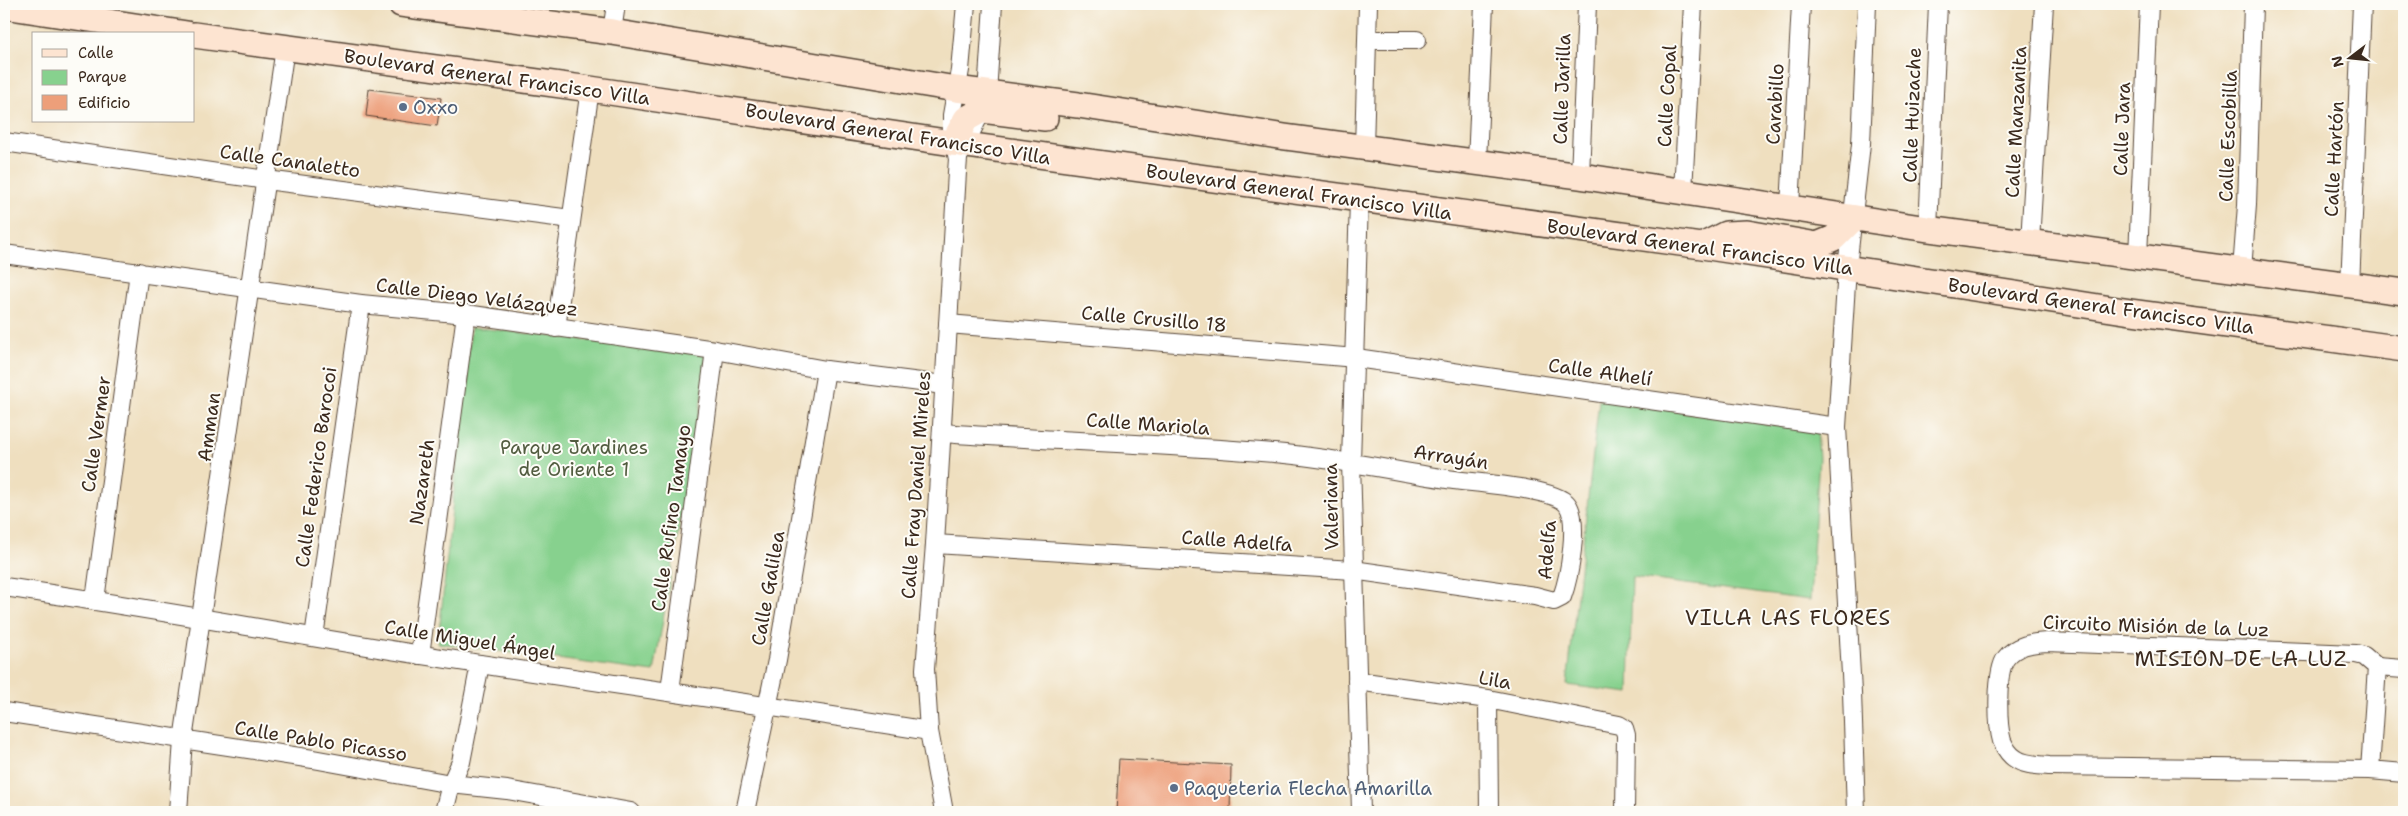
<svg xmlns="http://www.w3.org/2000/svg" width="2408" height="816" font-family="'Shantell Sans',sans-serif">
<rect width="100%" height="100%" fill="#fdfcf7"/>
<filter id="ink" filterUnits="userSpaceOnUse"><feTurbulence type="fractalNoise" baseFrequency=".02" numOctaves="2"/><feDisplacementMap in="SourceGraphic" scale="10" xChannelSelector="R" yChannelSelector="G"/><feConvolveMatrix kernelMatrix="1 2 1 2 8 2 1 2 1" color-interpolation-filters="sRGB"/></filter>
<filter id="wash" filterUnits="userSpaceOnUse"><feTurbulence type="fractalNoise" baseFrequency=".0096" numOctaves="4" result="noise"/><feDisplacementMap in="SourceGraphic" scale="20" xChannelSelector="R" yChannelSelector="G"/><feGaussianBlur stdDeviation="1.12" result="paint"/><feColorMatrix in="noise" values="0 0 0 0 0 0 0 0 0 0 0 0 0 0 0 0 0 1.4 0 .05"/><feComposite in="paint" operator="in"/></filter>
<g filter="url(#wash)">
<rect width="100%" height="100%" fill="#efdfbf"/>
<g fill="#87d18e" stroke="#617e56">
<path d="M471 327 706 354 705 378 654 672 438 643Z"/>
<path d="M1599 400 1817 431 1819 458 1810 600 1632 577 1629 693 1567 685Z"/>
</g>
<g id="blocks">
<g fill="#ed9f7a">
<path d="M369 89 441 98 437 126 366 116Z"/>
<path d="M1119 759 1231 765 1230 812H1116Z"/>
</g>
</g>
</g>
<g filter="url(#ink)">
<use href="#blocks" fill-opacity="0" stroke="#564536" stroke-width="1"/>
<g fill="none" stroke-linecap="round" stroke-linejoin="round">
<defs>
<g id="street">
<path d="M612 32 616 4"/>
<path d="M1368 40H1417"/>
<path d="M4 142 266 180 571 219"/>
<path d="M1364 148 1368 4"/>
<path d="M960 154 982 110 987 93 993 4"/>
<path d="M1477 162 1484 4"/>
<path d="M1580 176 1587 4"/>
<path d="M1683 191 1693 4"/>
<path d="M1359 200 1351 462 1361 812"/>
<path d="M1790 207 1801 4"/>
<path d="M1928 229 1938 4"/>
<path d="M2030 242 2044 4"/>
<path d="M4 254 361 304 466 314 715 350 826 370 944 385"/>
<path d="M2138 256 2149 4"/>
<path d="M2242 270 2247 205 2253 4"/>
<path d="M2350 286 2362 4"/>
<path d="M948 324 1356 358 1837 427"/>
<path d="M556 328 590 89"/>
<path d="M935 544 1353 570 1535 596 1554 601 1562 597C1569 578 1580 521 1567 504 1554 488 1477 483 1454 480 1394 471 1335 458 1274 453 1164 444 1053 441 942 433"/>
<path d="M4 587C144 607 282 633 422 655 591 682 761 704 929 731"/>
<path d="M95 600 139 272"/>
<path d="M314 637 361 304"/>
<path d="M420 655 466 314"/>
<path d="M2377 667 2404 669"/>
<path d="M1357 681 1488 699 1619 725 1624 728 1626 735 1625 812"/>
<path d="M670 691 715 350"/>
<path d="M1488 699 1489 812"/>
<path d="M4 712 313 759 451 784 507 790 631 812"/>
<path d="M2370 770 2377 667 2364 656 2356 654 2047 642C2032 643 2016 645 2006 658 1996 671 1997 724 2002 741 2005 748 2009 755 2016 759 2024 765 2039 765 2049 766L2370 770 2404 773"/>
<path d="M178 812 183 740 285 48"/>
<path d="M444 812 451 784 461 762 480 664"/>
<path d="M745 812 777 660 826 370"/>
<path d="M944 812 929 731 925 669 935 544 957 172 958 159 952 131V115L960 70 966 4"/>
<path d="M1856 812 1852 692 1837 427 1847 268 1861 144 1867 4"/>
</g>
<g id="secondary">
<path d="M401 4 612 32 956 89 1078 105 1285 137 1580 176 1928 229 2404 292"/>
<path d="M4 6 187 34"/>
<path d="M194 35 590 89 966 145 1702 246 2131 312 2404 349"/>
<path d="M953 143 966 119 982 110 1045 118"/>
<path d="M1706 244 1726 234 1747 233 1817 245 1834 238 1854 218"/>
</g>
</defs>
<use href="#street" stroke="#564536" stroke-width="20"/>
<use href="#secondary" stroke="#564536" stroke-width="28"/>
<use href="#street" stroke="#fff" stroke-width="18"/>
<use href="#secondary" stroke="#fde4d1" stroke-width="25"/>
</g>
</g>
<g fill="#5c6f8a" stroke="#fdfcf7" stroke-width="2">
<circle cx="403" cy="107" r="5"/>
<circle cx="1174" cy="788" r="5"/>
</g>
<g text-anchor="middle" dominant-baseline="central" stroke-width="4" stroke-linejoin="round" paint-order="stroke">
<g font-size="19" fill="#3b2a1e" stroke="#fdfcf7">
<text transform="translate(497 77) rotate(8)">Boulevard General Francisco Villa</text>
<text transform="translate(1562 89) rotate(-88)">Calle Jarilla</text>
<text transform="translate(1667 96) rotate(-87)">Calle Copal</text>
<text transform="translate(1775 104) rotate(-87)">Carabillo</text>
<text transform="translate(1912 115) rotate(-88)">Calle Huizache</text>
<text transform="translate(2016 122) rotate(-87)">Calle Manzanita</text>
<text transform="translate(2122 129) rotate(-88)">Calle Jara</text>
<text transform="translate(898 134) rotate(9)">Boulevard General Francisco Villa</text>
<text transform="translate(2228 136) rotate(-88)">Calle Escobilla</text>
<text transform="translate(2334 159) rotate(-87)">Calle Hartón</text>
<text transform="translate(290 161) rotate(8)">Calle Canaletto</text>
<text transform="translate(1299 192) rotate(8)">Boulevard General Francisco Villa</text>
<text transform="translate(1700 247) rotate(8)">Boulevard General Francisco Villa</text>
<text transform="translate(477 297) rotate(7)">Calle Diego Velázquez</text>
<text transform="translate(2101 306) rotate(8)">Boulevard General Francisco Villa</text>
<text transform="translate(1154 319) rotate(5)">Calle Crusillo 18</text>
<text transform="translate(1600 372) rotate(8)">Calle Alhelí</text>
<text transform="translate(1148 424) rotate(4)">Calle Mariola</text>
<text transform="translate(209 427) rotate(-82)">Amman</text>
<text transform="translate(96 434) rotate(-82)">Calle Vermer</text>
<text transform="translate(1451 457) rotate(9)">Arrayán</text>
<text transform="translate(316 467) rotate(-82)">Calle Federico Barocoi</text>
<text transform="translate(422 482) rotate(-82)">Nazareth</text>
<text transform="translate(916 485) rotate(-86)">Calle Fray Daniel Mireles</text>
<text transform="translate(1331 507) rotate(-91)">Valeriana</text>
<text transform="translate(671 518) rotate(-82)">Calle Rufino Tamayo</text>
<text transform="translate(1237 541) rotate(4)">Calle Adelfa</text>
<text transform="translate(1547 550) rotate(-85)">Adelfa</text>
<text transform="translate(768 588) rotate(-80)">Calle Galilea</text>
<text transform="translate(2156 626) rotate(2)">Circuito Misión de la Luz</text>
<text transform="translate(470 640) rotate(9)">Calle Miguel Ángel</text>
<text transform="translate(1495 680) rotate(10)">Lila</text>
<text transform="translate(321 741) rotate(9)">Calle Pablo Picasso</text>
</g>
<g font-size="19" fill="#4e5e75" stroke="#fdfcf7" text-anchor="start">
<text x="413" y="107">Oxxo</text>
<text x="1184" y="788">Paqueteria Flecha Amarilla</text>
</g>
<g font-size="19" fill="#525c40" stroke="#fdfcf7">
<text x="574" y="447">Parque Jardines<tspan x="574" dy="22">de Oriente 1</tspan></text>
</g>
<g font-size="21" letter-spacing="1" fill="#3b2a1e" stroke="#fdfcf7">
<text x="1788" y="618">VILLA LAS FLORES</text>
<text x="2241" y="659">MISION DE LA LUZ</text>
</g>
</g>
<rect width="2408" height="816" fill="none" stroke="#fdfcf7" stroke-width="20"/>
<rect x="32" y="32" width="162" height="90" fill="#fdfcf7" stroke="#afa8a0"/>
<rect x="42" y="49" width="25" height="8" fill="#fde4d1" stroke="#afa8a0"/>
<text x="78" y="58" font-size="15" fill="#3b2a1e">Calle</text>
<rect x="42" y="70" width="25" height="15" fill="#87d18e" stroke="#afa8a0"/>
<text x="78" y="82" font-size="15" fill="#3b2a1e">Parque</text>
<rect x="42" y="95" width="25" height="15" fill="#ed9f7a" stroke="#afa8a0"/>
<text x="78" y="108" font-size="15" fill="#3b2a1e">Edificio</text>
<g transform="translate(2350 58) rotate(254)" stroke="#fdfcf7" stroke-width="4" paint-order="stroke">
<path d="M0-4L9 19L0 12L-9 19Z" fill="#3b2a1e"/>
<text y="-8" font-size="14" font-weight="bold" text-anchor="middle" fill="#3b2a1e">N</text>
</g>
</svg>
